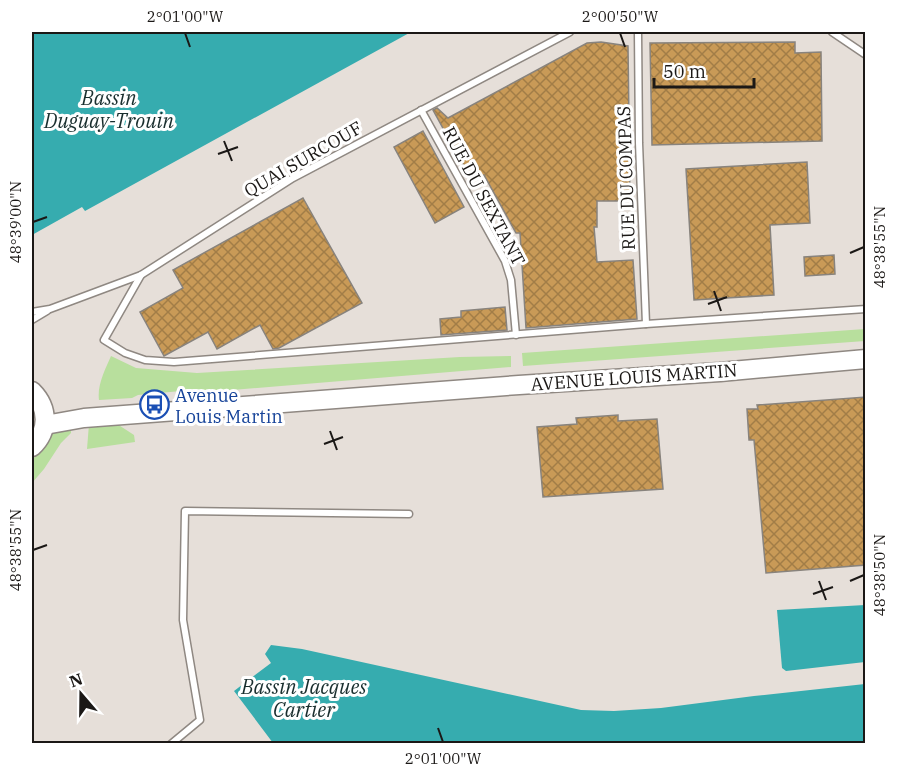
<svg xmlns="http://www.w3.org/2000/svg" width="897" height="775" font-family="'IBM Plex Serif',serif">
<defs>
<pattern id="building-cross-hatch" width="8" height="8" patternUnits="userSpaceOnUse" patternTransform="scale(1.5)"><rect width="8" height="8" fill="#c99a57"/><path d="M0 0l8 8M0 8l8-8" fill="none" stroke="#a27d47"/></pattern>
</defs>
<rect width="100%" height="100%" fill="#e6dfd9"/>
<g fill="#b8df9d">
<path d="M865 329V341L523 366 522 353Z"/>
<path d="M111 356 136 368 197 373 460 357 511 356V367L196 393 181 391 138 395 132 398 99 400C97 385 105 370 111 356Z"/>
<path d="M114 422 134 435 135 442 87 449 89 424Z"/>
<path d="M71 424V433L61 443 44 469 32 483V460C36 456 41 451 45 445 55 432 53 428 71 424Z"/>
</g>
<g fill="#36acaf">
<path d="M32 32H411L85 211 82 207 32 235Z"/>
<path d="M865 605V662L786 671 782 668 777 610Z"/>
<path d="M271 645 302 649 581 710 614 711 661 708 754 696 865 684V743H273L234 691 271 663 265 654Z"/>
</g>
<g fill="url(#building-cross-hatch)" stroke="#88837d" stroke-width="1.5">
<path d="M601 42 628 46 630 201H597V227H594L597 262 633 260 637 319 526 328 520 233H516L484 175 472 181 433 110 437 108 448 118 587 43Z"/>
<path d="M795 42V53L821 52 822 141 652 145 650 43Z"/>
<path d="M423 131 464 207 435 223 394 147Z"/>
<path d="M807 162 810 223 770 225 774 295 694 300 686 169Z"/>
<path d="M303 198 362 303 279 348 273 349 260 325 217 349 208 332 164 356 140 312 183 288 173 270Z"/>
<path d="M834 255 835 274 805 276 804 257Z"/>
<path d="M505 307 507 330 441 335 440 319 461 317V311Z"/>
<path d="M866 397V565L766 573 754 440H749L747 409H758L757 405Z"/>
<path d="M618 415V421L657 419 663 489 543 497 537 427 577 424 576 418Z"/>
</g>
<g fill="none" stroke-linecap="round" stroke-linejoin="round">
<defs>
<g id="lane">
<path d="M638 32 639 143 646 324"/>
<path d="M832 32 866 55"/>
<path d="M421 110 505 261 511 280 516 335"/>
<path d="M141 275 104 340 125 353 145 360 174 362 646 324 866 309"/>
<path d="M32 312 50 309 141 275 293 178 570 32"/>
<path d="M32 320 47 311"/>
<path d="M171 744 200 720 183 620 185 511 409 514"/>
</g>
<g id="secondary">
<path d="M32 391C49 408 49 431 32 447"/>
<path d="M45 425 84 418 519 385 720 372 866 359"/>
</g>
</defs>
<use href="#lane" stroke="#8f8882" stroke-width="9"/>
<use href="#secondary" stroke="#8f8882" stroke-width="21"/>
<use href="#lane" stroke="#fff" stroke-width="6"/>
<use href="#secondary" stroke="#fff" stroke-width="18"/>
</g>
<path fill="none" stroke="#1b1816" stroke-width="2" d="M185 33 190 47M620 33 625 47M224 141 232 161M218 154 238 147M33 222 47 217M850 253 864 247M714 291 721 311M708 304 727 297M330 431 337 450M324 444 343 437M33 550 47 545M819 581 826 600M850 581 864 575M813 594 833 587M438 728 443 742"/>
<defs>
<symbol id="bus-ring" viewBox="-11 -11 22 22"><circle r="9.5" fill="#fff" stroke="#1a4fb4" stroke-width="1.5"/><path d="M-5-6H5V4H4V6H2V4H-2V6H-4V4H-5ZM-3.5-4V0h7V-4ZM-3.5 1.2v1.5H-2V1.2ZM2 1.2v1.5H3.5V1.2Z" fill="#1a4fb4"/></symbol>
</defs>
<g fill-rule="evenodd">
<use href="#bus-ring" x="138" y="388" width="33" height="33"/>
</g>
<g text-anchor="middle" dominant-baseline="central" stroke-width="6" stroke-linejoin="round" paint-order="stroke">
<g font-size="18" fill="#1b1816" stroke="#fff">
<text transform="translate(303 159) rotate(-30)">QUAI SURCOUF</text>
<text transform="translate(626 178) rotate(-92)">RUE DU COMPAS</text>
<text transform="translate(484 196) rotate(62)">RUE DU SEXTANT</text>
<text transform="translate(634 377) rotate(-4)">AVENUE LOUIS MARTIN</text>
</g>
<g font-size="18" fill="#164399" stroke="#fff" text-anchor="start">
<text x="175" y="395">Avenue<tspan x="175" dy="21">Louis Martin</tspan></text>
</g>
<g font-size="20" font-style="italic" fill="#192e2e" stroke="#fff">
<text x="109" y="97">Bassin<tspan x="109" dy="23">Duguay-Trouin</tspan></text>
<text x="304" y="686">Bassin Jacques<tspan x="304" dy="23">Cartier</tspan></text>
</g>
</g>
<rect width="897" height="775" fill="none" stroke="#ffffff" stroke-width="66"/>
<g transform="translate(81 694) rotate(340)" stroke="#ffffff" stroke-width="4.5" paint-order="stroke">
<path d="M0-4.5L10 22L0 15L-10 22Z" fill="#1b1816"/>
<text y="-9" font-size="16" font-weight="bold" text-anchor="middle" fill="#1b1816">N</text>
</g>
<path d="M654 78v9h100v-9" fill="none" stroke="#1b1816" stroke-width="3"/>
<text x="663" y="78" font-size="18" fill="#1b1816" stroke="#ffffff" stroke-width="4.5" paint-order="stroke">50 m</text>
<rect x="33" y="33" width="831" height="709" fill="none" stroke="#1b1816" stroke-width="2"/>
<g font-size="15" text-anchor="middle" fill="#1b1816">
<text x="185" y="22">2°01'00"W</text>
<text x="620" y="22">2°00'50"W</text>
<text transform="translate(16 222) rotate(-90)" y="5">48°39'00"N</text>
<text transform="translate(880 247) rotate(-90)" y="5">48°38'55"N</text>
<text transform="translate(16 550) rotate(-90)" y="5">48°38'55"N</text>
<text transform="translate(880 575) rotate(-90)" y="5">48°38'50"N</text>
<text x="443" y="764">2°01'00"W</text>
</g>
</svg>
